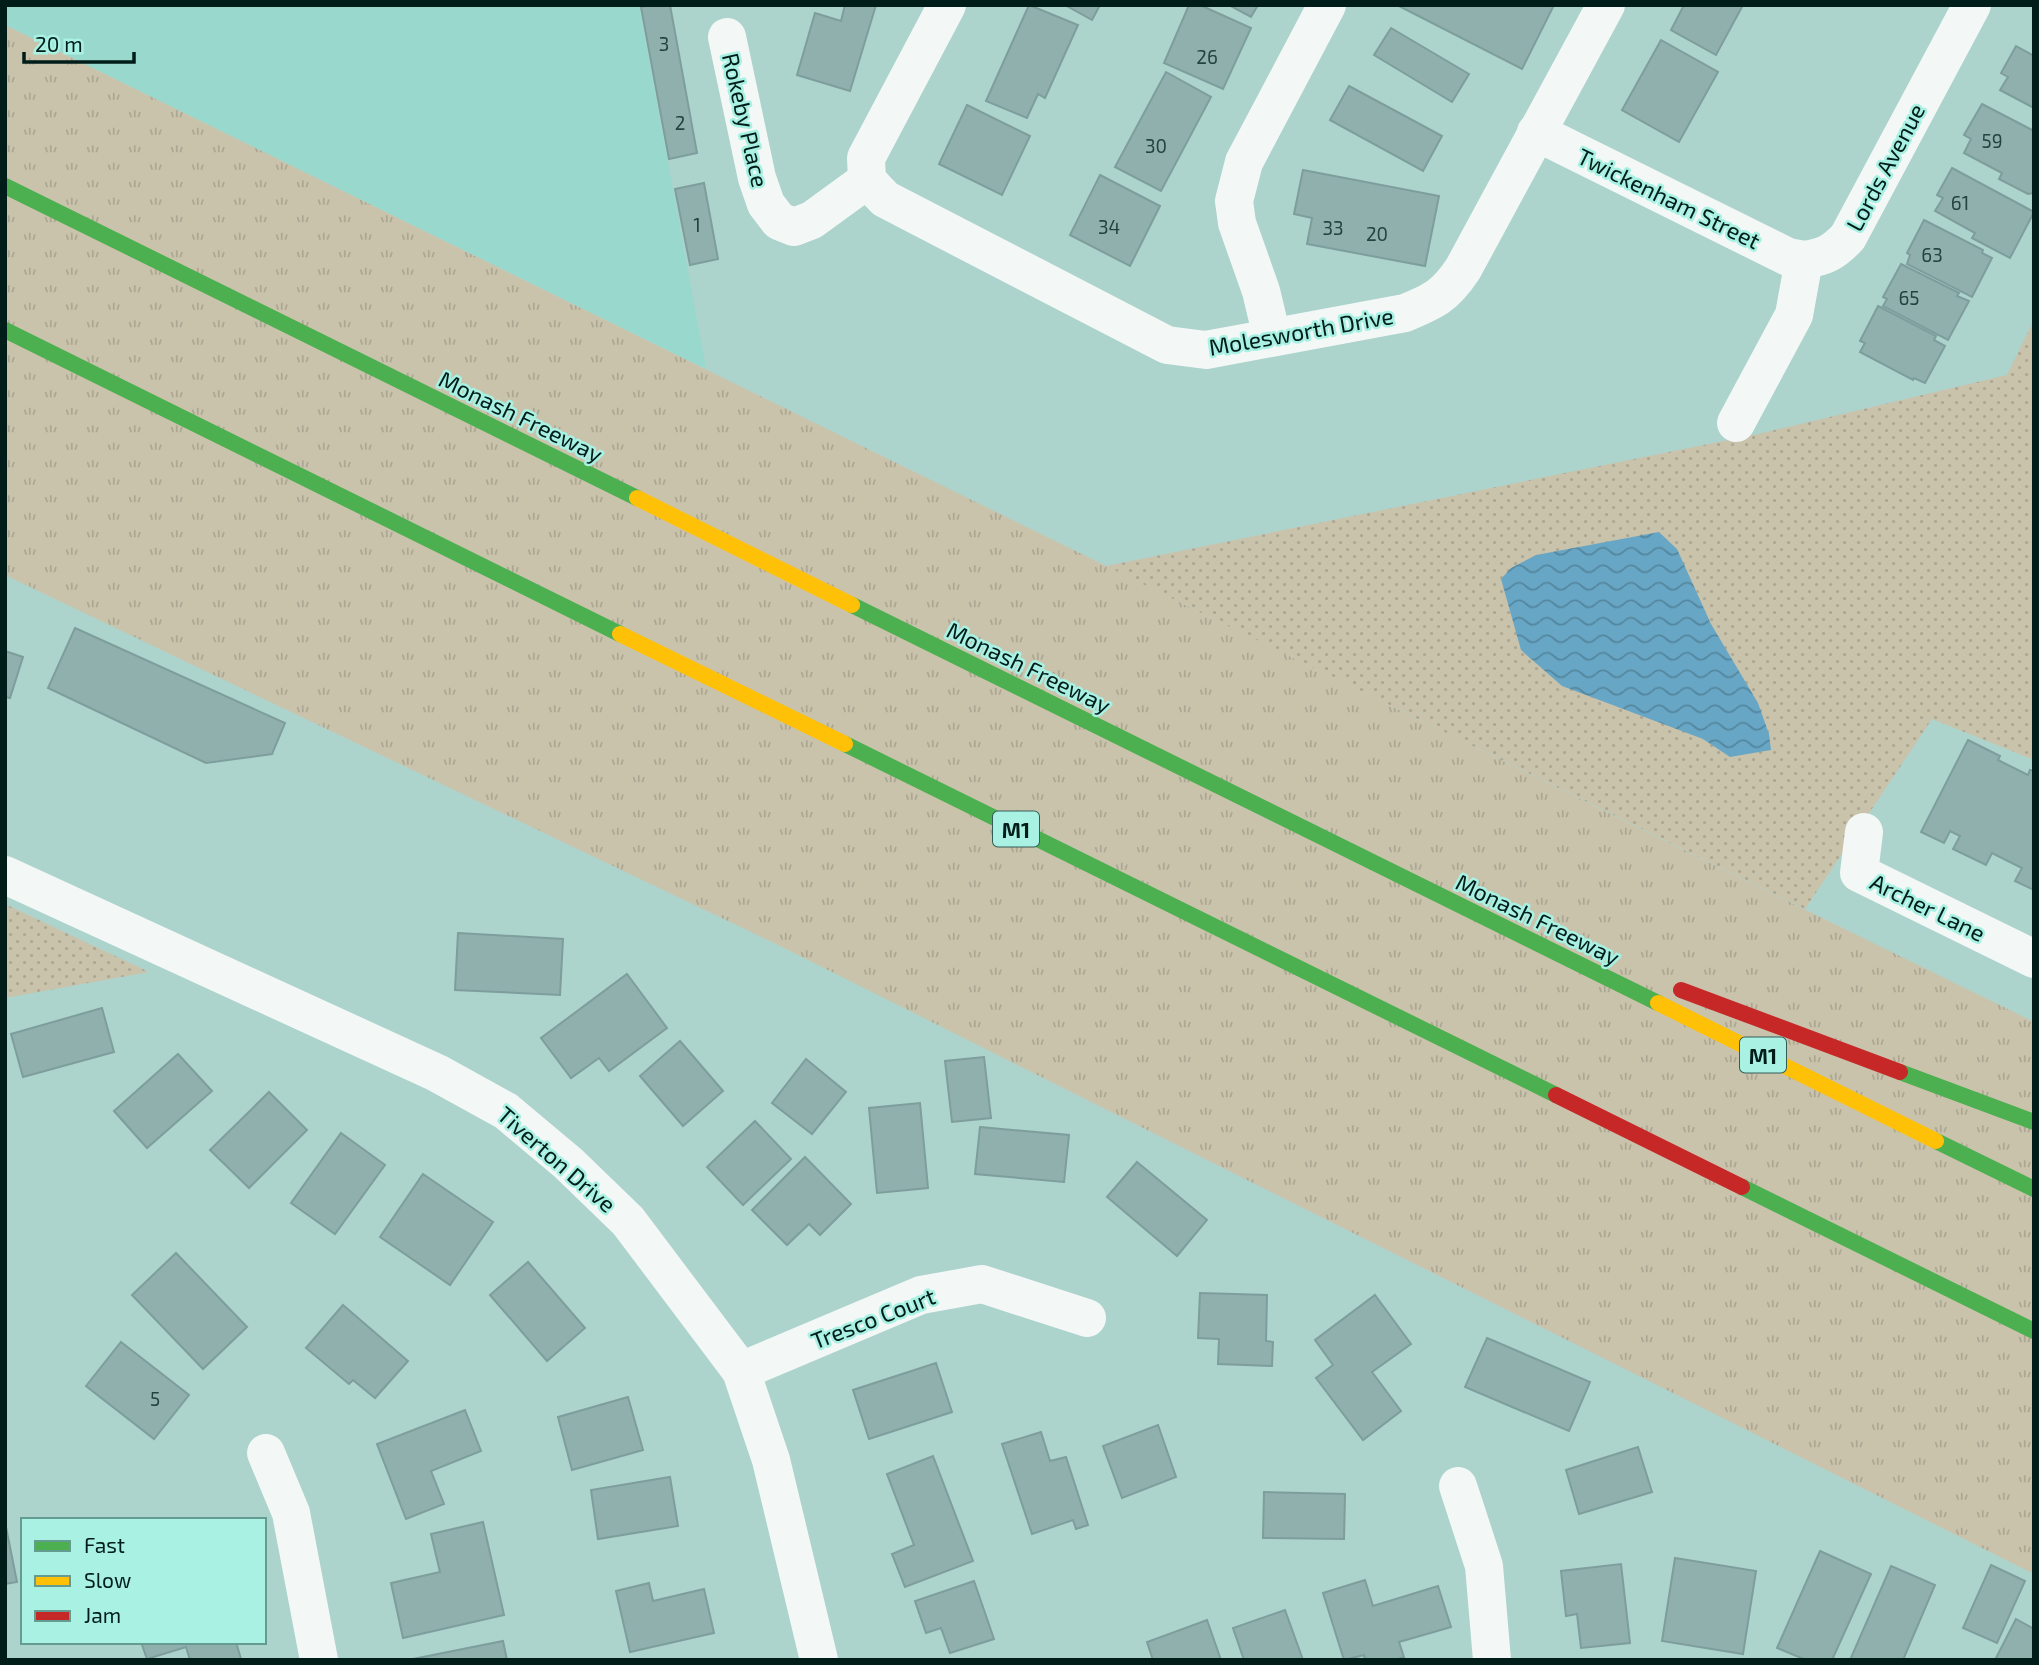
<svg xmlns="http://www.w3.org/2000/svg" width="2039" height="1665" font-family="'Exo 2',sans-serif">
<defs>
<pattern id="grass-tufts" width="24" height="20" patternUnits="userSpaceOnUse" patternTransform="scale(1.75)"><rect width="24" height="20" fill="#cac3ac"/><path d="M3 7l-1-3M5 7V3M7 7l1-3M15 17l-1-3M17 17v-4M19 17l1-3" fill="none" stroke="#aca793"/></pattern>
<pattern id="park-dots" width="8" height="8" patternUnits="userSpaceOnUse" patternTransform="scale(1.75)"><rect width="8" height="8" fill="#cac3ac"/><path d="M2 2h.1M6 6h.1" fill="none" stroke="#aca793" stroke-width="1.8" stroke-linecap="round"/></pattern>
<pattern id="water-waves" width="16" height="10" patternUnits="userSpaceOnUse" patternTransform="scale(1.75)"><rect width="16" height="10" fill="#68a6c5"/><path d="M0 5q4-4 8 0t8 0" fill="none" stroke="#53879f"/></pattern>
</defs>
<rect width="100%" height="100%" fill="#acd3cc"/>
<path fill="#99d9cd" d="M5 5H639L706 369 5 25Z"/>
<path fill="url(#grass-tufts)" d="M5 25 2034 1022V1574L776 944 5 575Z"/>
<g fill="url(#park-dots)">
<path d="M2034 320V760L1932 719 1805 909 1106 566 1758 434 2007 375Z"/>
<path d="M5 904 149 972 5 998Z"/>
</g>
<path fill="url(#water-waves)" d="M1659 532 1677 549 1711 624 1758 703 1769 734 1771 750 1730 757 1703 739 1562 686 1521 650 1501 579 1511 568 1536 555Z"/>
<g fill="#90b0ae" stroke="#7d9e9c" stroke-width="2">
<path d="M651 5H670L697 153 669 159 641 7Z"/>
<path d="M845 5H876L850 91 797 75 815 13 841 21Z"/>
<path d="M1029 5 1078 25 1045 98 1038 94 1027 118 986 101Z"/>
<path d="M1065 5H1100L1092 20Z"/>
<path d="M1189 5H1200L1251 28 1223 89 1164 63Z"/>
<path d="M1229 5H1258L1251 17Z"/>
<path d="M1397 5H1554L1522 69Z"/>
<path d="M1684 5H1743L1716 55 1671 30Z"/>
<path d="M1391 28 1469 74 1452 102 1374 55Z"/>
<path d="M1661 40 1718 72 1679 142 1622 110Z"/>
<path d="M2016 46 2034 56V108L2000 90 2008 77 2001 73Z"/>
<path d="M1166 72 1211 97 1161 191 1115 167Z"/>
<path d="M1349 86 1442 136 1423 171 1330 120Z"/>
<path d="M1982 104 2034 131V193L2028 194 1999 179 2002 173 1964 153 1971 139 1964 135Z"/>
<path d="M967 105 1030 136 1002 195 939 164Z"/>
<path d="M1952 168 2034 212 2010 258 1972 238 1975 233 1935 211 1943 198 1937 195Z"/>
<path d="M1303 170 1439 196 1425 266 1307 244 1312 218 1294 214Z"/>
<path d="M1100 175 1160 206 1130 266 1070 235Z"/>
<path d="M704 183 718 259 690 265 675 189Z"/>
<path d="M1924 220 1983 250 1982 253 1992 258 1972 297 1907 264 1910 255 1907 253Z"/>
<path d="M1901 264 1959 293 1957 296 1969 301 1948 340 1883 306 1887 299 1883 297Z"/>
<path d="M1878 306 1936 336 1934 340 1945 346 1925 383 1914 378 1913 380 1860 352 1865 343 1860 341Z"/>
<path d="M75 628 285 723 272 754 206 763 48 688Z"/>
<path d="M5 651 23 657 10 698 5 697Z"/>
<path d="M1968 740 2000 756 1998 760 2028 775 2030 770 2034 771V890L2015 881 2022 868 1992 853 1986 865 1953 849 1960 836 1950 831 1944 843 1921 832Z"/>
<path d="M458 933 563 939 560 995 455 990Z"/>
<path d="M627 974 667 1028 609 1071 599 1058 571 1078 541 1038Z"/>
<path d="M102 1008 114 1052 23 1077 11 1034Z"/>
<path d="M680 1041 723 1091 683 1126 640 1076Z"/>
<path d="M178 1054 212 1091 147 1148 114 1111Z"/>
<path d="M984 1057 991 1118 952 1122 945 1061Z"/>
<path d="M806 1059 846 1092 812 1134 772 1103Z"/>
<path d="M269 1092 307 1130 249 1188 210 1150Z"/>
<path d="M920 1103 928 1188 877 1193 869 1108Z"/>
<path d="M755 1121 791 1159 743 1205 707 1167Z"/>
<path d="M980 1127 1069 1135 1064 1182 975 1174Z"/>
<path d="M341 1133 385 1165 335 1234 291 1203Z"/>
<path d="M805 1157 851 1204 820 1235 809 1224 787 1245 752 1210Z"/>
<path d="M1137 1162 1207 1220 1177 1256 1107 1197Z"/>
<path d="M423 1174 493 1222 450 1285 380 1237Z"/>
<path d="M176 1253 247 1327 203 1369 132 1295Z"/>
<path d="M528 1262 585 1328 547 1361 490 1295Z"/>
<path d="M1200 1293 1267 1295 1266 1341 1273 1342 1272 1366 1218 1364 1219 1339 1198 1338Z"/>
<path d="M1375 1295 1411 1344 1372 1372 1401 1411 1363 1440 1316 1378 1333 1365 1315 1340Z"/>
<path d="M343 1305 408 1361 375 1398 353 1380 349 1384 306 1348Z"/>
<path d="M1487 1338 1590 1382 1569 1431 1465 1387Z"/>
<path d="M121 1342 189 1395 154 1439 86 1386Z"/>
<path d="M936 1363 952 1412 869 1439 853 1390Z"/>
<path d="M628 1397 643 1450 572 1470 558 1417Z"/>
<path d="M465 1410 481 1451 431 1471 444 1504 406 1519 377 1444Z"/>
<path d="M1158 1425 1176 1477 1122 1498 1103 1446Z"/>
<path d="M1041 1432 1050 1461 1066 1457 1088 1525 1076 1529 1073 1520 1032 1534 1002 1444Z"/>
<path d="M1638 1447 1652 1492 1579 1514 1566 1470Z"/>
<path d="M933 1456 973 1561 905 1587 892 1554 914 1545 887 1474Z"/>
<path d="M670 1477 678 1526 598 1539 591 1490Z"/>
<path d="M1264 1492 1345 1494 1344 1539 1263 1538Z"/>
<path d="M5 1522 17 1582 5 1584Z"/>
<path d="M483 1522 504 1615 403 1638 391 1583 440 1572 431 1534Z"/>
<path d="M1820 1551 1871 1574 1832 1660H1806L1777 1648Z"/>
<path d="M1675 1558 1756 1571 1743 1654 1662 1641Z"/>
<path d="M1621 1564 1630 1643 1581 1648 1577 1614 1566 1616 1561 1571Z"/>
<path d="M1991 1565 2025 1581 1997 1643 1963 1628Z"/>
<path d="M1891 1566 1935 1585 1903 1660H1850Z"/>
<path d="M1365 1580 1373 1606 1438 1586 1451 1627 1399 1642 1404 1657 1395 1660H1365L1364 1655 1344 1660 1323 1593Z"/>
<path d="M974 1581 994 1639 950 1653 941 1628 926 1633 915 1601Z"/>
<path d="M649 1583 653 1601 704 1589 714 1633 630 1652 616 1591Z"/>
<path d="M1285 1610 1303 1660H1244L1233 1628Z"/>
<path d="M2016 1619 2034 1629V1660H1995Z"/>
<path d="M1207 1620 1221 1660H1153L1147 1642Z"/>
<path d="M503 1641 507 1660H408Z"/>
<path d="M141 1642H236L241 1659 190 1660 186 1647 147 1659Z"/>
</g>
<g fill="none" stroke-linecap="round" stroke-linejoin="round">
<g stroke="#f3f8f7" stroke-width="38">
<path d="M727 37 757 178 766 204 779 221 794 227 812 220 867 180"/>
<path d="M1536 132 1788 257 1804 260"/>
<path d="M867 180 885 199 1167 345 1206 350 1405 313C1434 301 1445 296 1463 269L1606 5"/>
<path d="M867 180 866 158 947 5"/>
<path d="M1272 337 1261 291 1237 223 1234 201 1244 162 1327 5"/>
<path d="M1736 423 1794 315 1804 260C1825 257 1834 252 1848 237L1972 5"/>
<path d="M1864 832 1859 873 2034 959"/>
<path d="M5 875 437 1073 506 1111 568 1163 628 1221 741 1371 771 1460 819 1660"/>
<path d="M741 1371 921 1295 982 1284 1087 1318"/>
<path d="M266 1453 291 1513 319 1660"/>
<path d="M1458 1486 1484 1566 1492 1660"/>
</g>
<g stroke="#4caf50" stroke-width="16">
<path d="M5 186 637 498"/>
<path d="M5 330 620 634"/>
<path d="M852 605 1658 1003"/>
<path d="M845 744 1556 1095"/>
<path d="M1900 1072 2034 1122"/>
<path d="M1936 1141 2034 1189"/>
<path d="M1742 1187 2034 1331"/>
</g>
<g stroke="#ffc107" stroke-width="16">
<path d="M637 498 852 605"/>
<path d="M620 634 845 744"/>
<path d="M1658 1003 1936 1141"/>
</g>
<g stroke="#c62828" stroke-width="16">
<path d="M1681 990 1900 1072"/>
<path d="M1556 1095 1742 1187"/>
</g>
</g>
<g text-anchor="middle" dominant-baseline="central" stroke-width="5" stroke-linejoin="round" paint-order="stroke">
<g font-size="19" fill="#24423e">
<text x="664" y="43">3</text>
<text x="1207" y="56">26</text>
<text x="680" y="122">2</text>
<text x="1992" y="140">59</text>
<text x="1156" y="145">30</text>
<text x="1960" y="202">61</text>
<text x="697" y="224">1</text>
<text x="1109" y="226">34</text>
<text x="1333" y="227">33</text>
<text x="1377" y="233">20</text>
<text x="1932" y="254">63</text>
<text x="1909" y="297">65</text>
<text x="155" y="1398">5</text>
</g>
<g fill="#a8f1e3" stroke="#325d56" stroke-width="2">
<rect x="993" y="811.5" width="46" height="35" rx="5"/>
<rect x="1740" y="1037.5" width="46" height="35" rx="5"/>
</g>
<g font-size="21" font-weight="bold" fill="#001d19">
<text x="1016" y="829">M1</text>
<text x="1763" y="1055">M1</text>
</g>
<g font-size="23" fill="#001d19" stroke="#a8f1e3">
<text transform="translate(746 120) rotate(77)">Rokeby Place</text>
<text transform="translate(1885 167) rotate(-62)">Lords Avenue</text>
<text transform="translate(1669 198) rotate(26)">Twickenham Street</text>
<text transform="translate(1301 331) rotate(-10)">Molesworth Drive</text>
<text transform="translate(521 416) rotate(26)">Monash Freeway</text>
<text transform="translate(1029 667) rotate(26)">Monash Freeway</text>
<text transform="translate(1928 907) rotate(26)">Archer Lane</text>
<text transform="translate(1538 919) rotate(26)">Monash Freeway</text>
<text transform="translate(557 1159) rotate(41)">Tiverton Drive</text>
<text transform="translate(873 1318) rotate(-21)">Tresco Court</text>
</g>
</g>
<rect width="2039" height="1665" fill="none" stroke="#001d19" stroke-width="14"/>
<rect x="21" y="1518" width="245" height="126" fill="#a8f1e3" stroke="#659c92" stroke-width="2"/>
<rect x="35" y="1541" width="35" height="10" fill="#4caf50" stroke="#659c92" stroke-width="2"/>
<text x="84" y="1553" font-size="21" fill="#001d19">Fast</text>
<rect x="35" y="1576" width="35" height="10" fill="#ffc107" stroke="#659c92" stroke-width="2"/>
<text x="84" y="1588" font-size="21" fill="#001d19">Slow</text>
<rect x="35" y="1611" width="35" height="10" fill="#c62828" stroke="#659c92" stroke-width="2"/>
<text x="84" y="1623" font-size="21" fill="#001d19">Jam</text>
<path d="M24 52v10h110v-10" fill="none" stroke="#001d19" stroke-width="3.5"/>
<text x="35" y="52" font-size="21" fill="#001d19" stroke="#a8f1e3" stroke-width="5" paint-order="stroke">20 m</text>
</svg>
